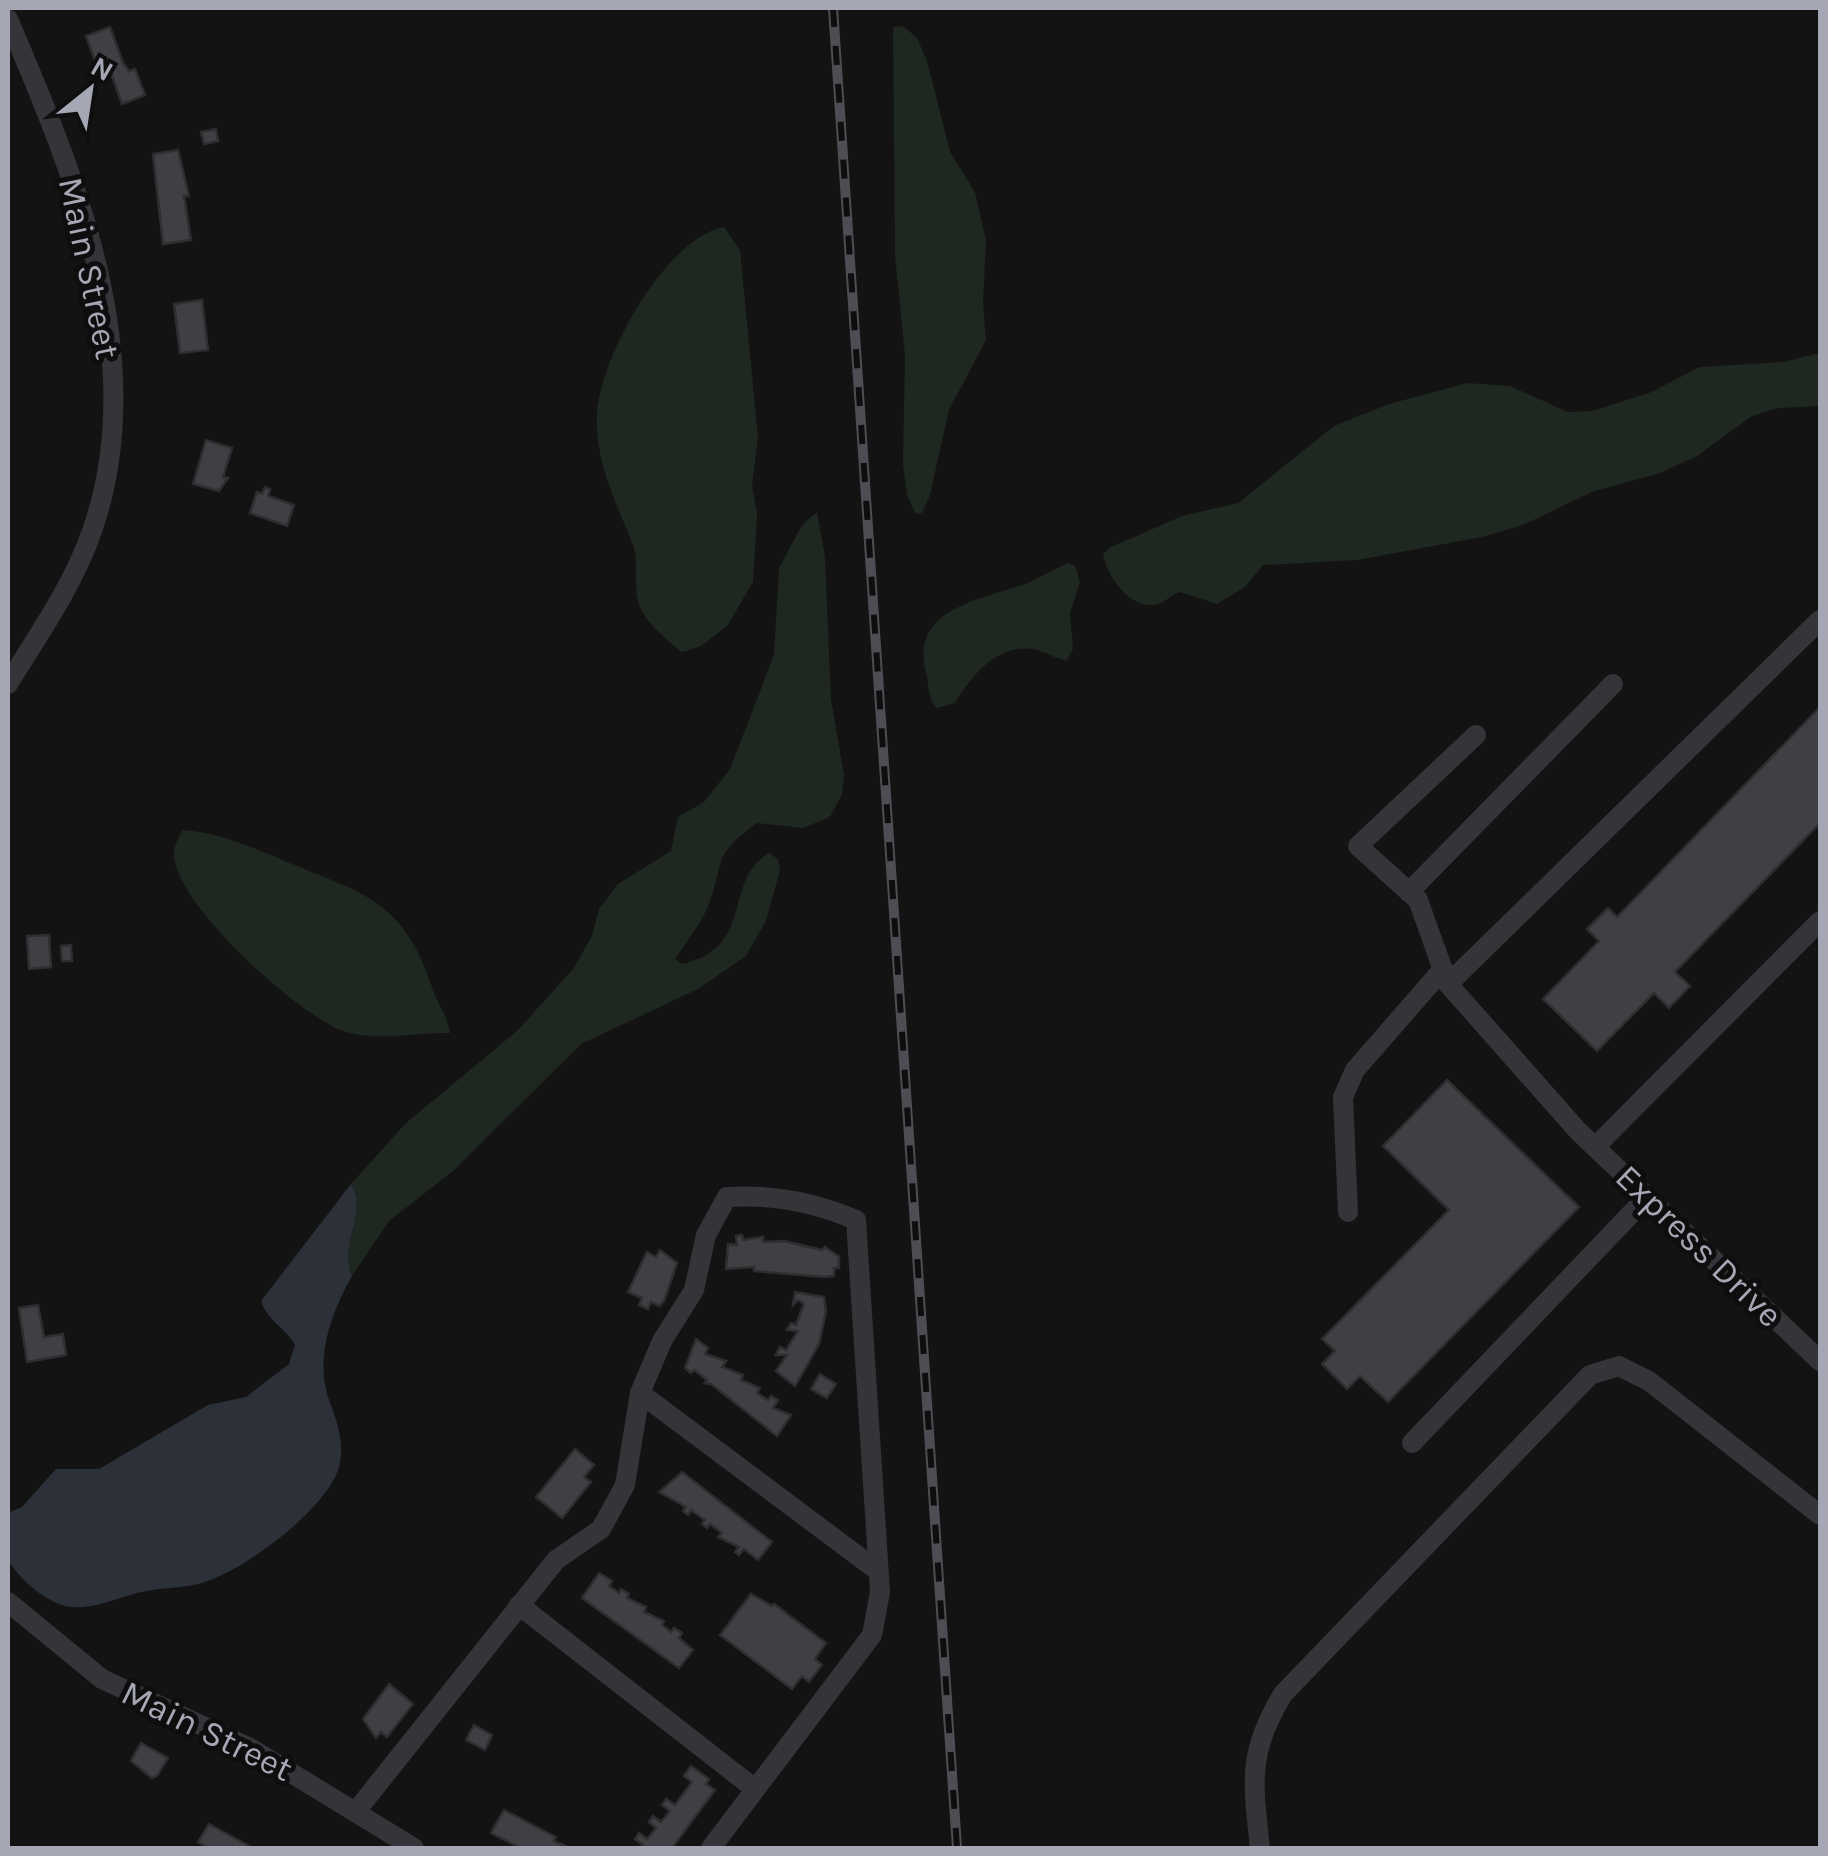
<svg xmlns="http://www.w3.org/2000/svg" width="1828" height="1856" font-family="Karla,sans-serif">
<rect width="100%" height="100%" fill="#131314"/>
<g fill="#1f2721">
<path d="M903 26 917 38 927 61 950 152 975 192 986 240 983 303 986 340 949 410 930 495 922 513 916 514 907 495 903 465 905 355 895 255 893 27Z"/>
<path d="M724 227 740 250 758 438 752 485 757 514 753 582 727 626 701 646 682 652C667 640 642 620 638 601 633 581 640 559 631 540 615 500 595 461 597 415 599 359 665 238 724 227Z"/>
<path d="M1820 353V406L1778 408 1752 416 1697 456 1660 473 1592 492 1523 525 1482 537 1357 560 1263 565 1245 587 1217 604 1180 592C1171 594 1167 601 1159 604 1131 612 1108 577 1103 555L1109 548 1182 516 1238 503 1334 426 1389 404 1467 383 1510 386 1568 412 1592 411 1649 393 1700 367 1783 362Z"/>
<path d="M817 512 825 557 831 699 844 775 842 794 830 817 803 828 757 823C711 857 726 858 709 904 702 923 686 942 675 959L682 964C756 948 722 880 769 853L778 859 780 870 766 921 746 956 698 989 581 1044 453 1171 389 1221 352 1276C338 1244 369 1213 351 1184L405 1124 517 1031 573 969 592 936 599 909 618 884 671 851 678 817 704 802 730 769 774 655 779 568 802 525Z"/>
<path d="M1068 563 1075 566 1080 582 1070 613 1073 649 1067 660C1055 659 1048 653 1037 650 999 641 972 675 955 703L937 708C927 698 930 687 926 673 910 611 975 601 1019 586 1035 581 1052 570 1068 563Z"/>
<path d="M182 830C213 831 249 846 278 858 358 893 403 895 433 990 438 1005 448 1017 450 1033 416 1032 377 1042 343 1031 298 1015 171 901 174 852 174 845 180 836 182 830Z"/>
</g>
<path fill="#2c3139" d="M351 1184C369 1213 338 1244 352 1276 332 1311 314 1359 329 1400 337 1421 345 1443 339 1467 327 1510 237 1577 194 1585 177 1588 159 1588 141 1592 116 1598 85 1614 59 1604 39 1596 19 1578 8 1560V1513L22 1507 56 1469H99L208 1405 246 1397 289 1364 295 1345C284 1326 268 1322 261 1301Z"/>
<g fill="#404044" stroke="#2e2d30" stroke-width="2.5">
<path d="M110 27 123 63 129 71 135 69 145 95 122 104 110 70 100 74 86 36Z"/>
<path d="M216 129 218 141 204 144 201 132Z"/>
<path d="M178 150 189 196H184L191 240 163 244 153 154Z"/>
<path d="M202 300 208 350 180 353 174 304Z"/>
<path d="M206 440 232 448 223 477 228 478 219 491 193 484Z"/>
<path d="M265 487 270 489 268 496 294 505 287 526 250 513 257 492 262 494Z"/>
<path d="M1820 707V823L1675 972 1690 986 1669 1008 1654 993 1597 1051 1543 999 1599 941 1587 929 1608 908 1617 917Z"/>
<path d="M49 935 51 967 29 969 27 936Z"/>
<path d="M71 945 72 961H62L61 946Z"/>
<path d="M1447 1080 1579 1207 1388 1402 1360 1376 1347 1389 1322 1364 1335 1351 1322 1339 1449 1210 1383 1146Z"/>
<path d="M742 1235 743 1240 763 1237V1242L784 1241 822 1250 825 1247 839 1257V1268H834V1276L824 1277 754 1271V1267L726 1269 728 1244 737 1245 736 1236Z"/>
<path d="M660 1250 677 1263 664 1301 659 1306 651 1302 648 1309 639 1305 642 1298 628 1292 647 1252 656 1257Z"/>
<path d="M795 1292 824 1297 826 1311 819 1344 795 1386 776 1371 787 1355H776L780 1347 786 1350 798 1331 787 1330 791 1323 796 1325 804 1304 798 1300 793 1305Z"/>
<path d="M38 1305 44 1337 63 1334 66 1355 27 1362 19 1308Z"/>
<path d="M696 1339 708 1348 705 1354 726 1361 722 1367 743 1375 741 1380 760 1388 757 1393 768 1400 771 1396 778 1400 773 1408 791 1415 777 1436 711 1384 705 1383 707 1380 694 1370 691 1373 685 1368Z"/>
<path d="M820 1374 836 1384 827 1398 811 1389Z"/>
<path d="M575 1449 594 1465 584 1477 591 1482 562 1518 536 1497Z"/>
<path d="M682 1472 772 1542 758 1560 744 1549 739 1555 735 1552 739 1547 718 1537 722 1533 710 1524 707 1528 702 1524 705 1520 691 1510 688 1515 683 1511 686 1507 659 1492Z"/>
<path d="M599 1573 612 1581 609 1586 619 1593 621 1589 629 1594 627 1598 646 1607 644 1612 664 1621 662 1625 671 1632 674 1628 682 1633 679 1638 693 1650 679 1668 582 1598Z"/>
<path d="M751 1594 772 1606 774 1604 826 1643 815 1659 822 1665 809 1682 802 1676 792 1689 720 1635Z"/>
<path d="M389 1684 413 1704 387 1737 381 1732 376 1738 363 1719Z"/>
<path d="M474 1725 492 1735 485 1750 466 1740Z"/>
<path d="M141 1743 168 1758 157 1776 152 1778 131 1761Z"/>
<path d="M691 1766 709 1779 706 1784 715 1790 672 1848H640L643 1845 635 1839 639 1833 647 1839 656 1828 649 1822 653 1816 661 1822 670 1811 662 1805 666 1799 675 1805 692 1782 684 1776Z"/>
<path d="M504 1810 556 1837 554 1841 569 1848H521L491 1833Z"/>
<path d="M209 1824 249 1846 248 1848H209L198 1842Z"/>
</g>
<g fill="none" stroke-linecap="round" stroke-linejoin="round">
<g stroke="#343439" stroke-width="20">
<path d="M8 19C75 176 152 359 92 531 73 586 38 635 8 684"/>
<path d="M1820 620 1448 984 1578 1131 1820 1361"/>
<path d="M1409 892 1613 684"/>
<path d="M1448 984 1418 900 1358 846 1476 735"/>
<path d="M1595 1147 1820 921"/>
<path d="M1348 1212 1343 1097 1355 1070 1443 969"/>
<path d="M640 1393 878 1571"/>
<path d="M1412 1443 1647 1197"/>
<path d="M8 1602 102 1679 252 1749 414 1848"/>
<path d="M519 1605 755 1789"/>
<path d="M357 1810 556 1560 601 1529 625 1485 640 1393 662 1341 694 1290 706 1235 727 1197C772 1194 814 1202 856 1220L880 1592 872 1635 711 1848"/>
<path d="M1260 1848C1253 1782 1247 1753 1283 1694L1590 1375 1619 1366 1649 1381 1820 1515"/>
</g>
<defs>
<path id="rail" d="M833 8 957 1848"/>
</defs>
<use href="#rail" stroke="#4d4e54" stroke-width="10"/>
<use href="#rail" stroke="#0e0e0f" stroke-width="6" stroke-dasharray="19" stroke-linecap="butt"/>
</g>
<g text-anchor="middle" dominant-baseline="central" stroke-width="10" stroke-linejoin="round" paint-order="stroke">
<g font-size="35" fill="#a6a7b4" stroke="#0e0e0f">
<text transform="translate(89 268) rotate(78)">Main Street</text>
<text transform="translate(1699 1246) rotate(44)">Express Drive</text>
<text transform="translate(207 1731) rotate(26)">Main Street</text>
</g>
</g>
<rect width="1828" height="1856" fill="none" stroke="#a6a7b4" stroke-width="20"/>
<g transform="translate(90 90) rotate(30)" stroke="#0e0e0f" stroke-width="8" paint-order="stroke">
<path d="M0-8L18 38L0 25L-18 38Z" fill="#a6a7b4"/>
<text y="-15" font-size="28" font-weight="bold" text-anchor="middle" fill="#a6a7b4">N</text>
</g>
</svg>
